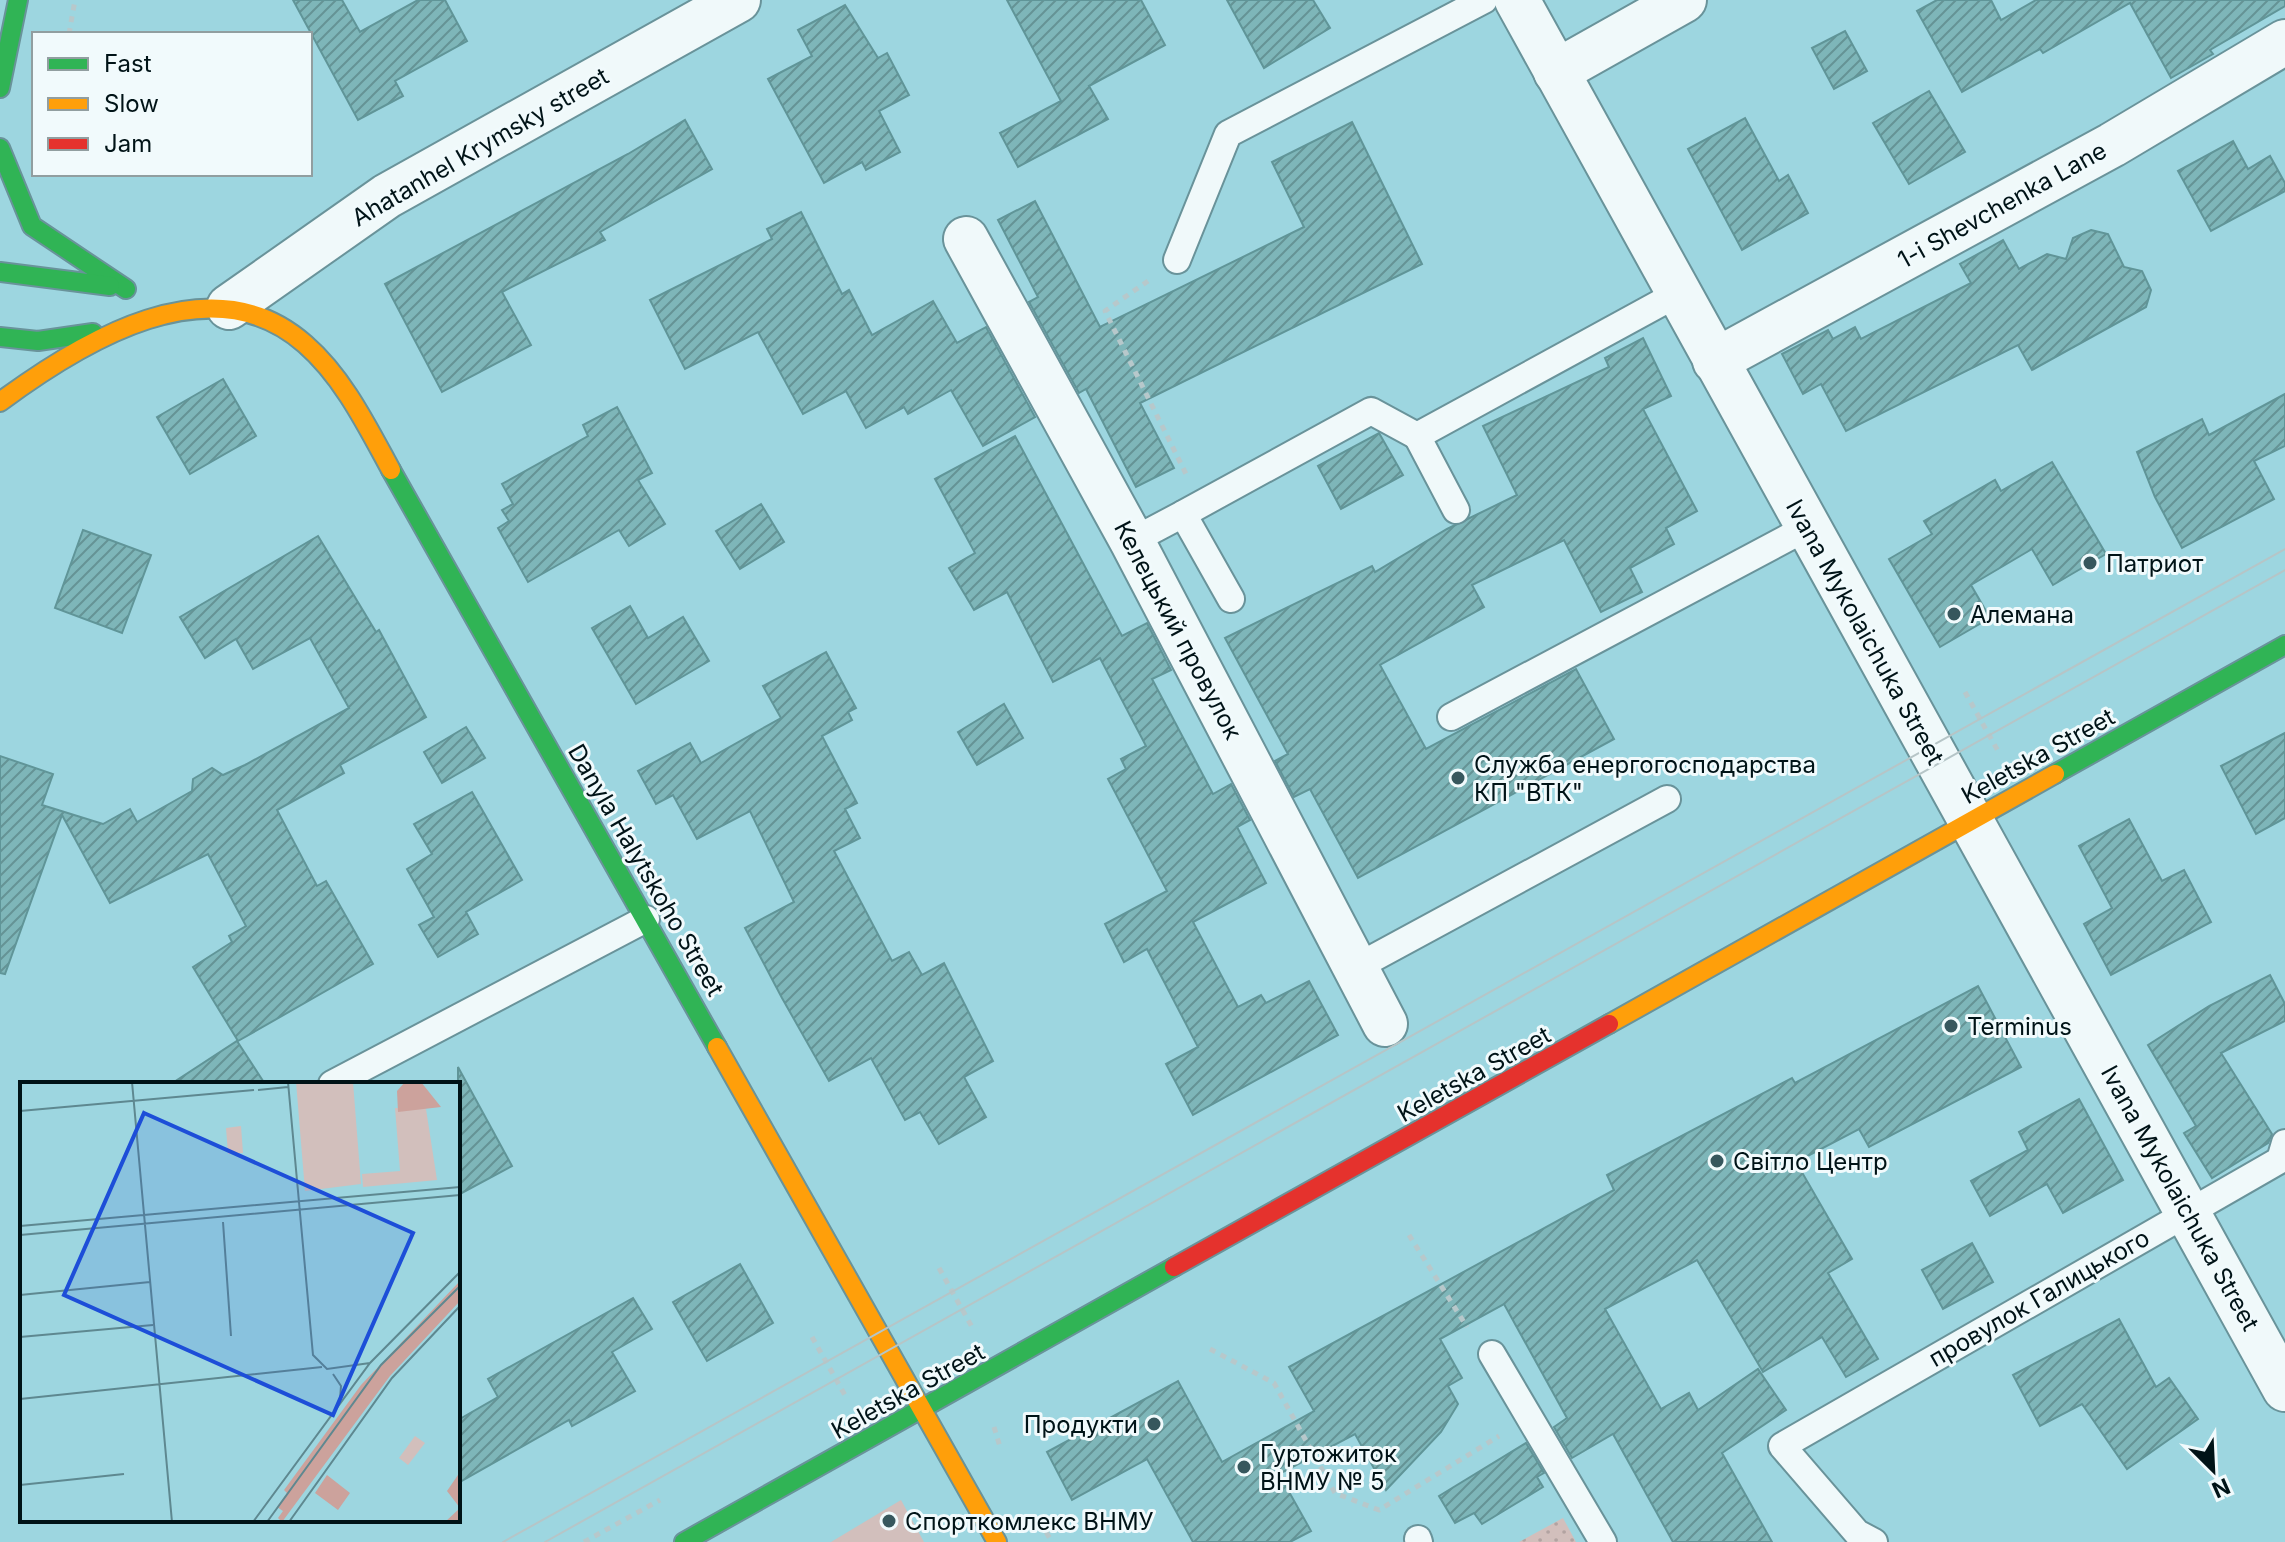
<svg xmlns="http://www.w3.org/2000/svg" width="2285" height="1542" font-family="Inter,sans-serif">
<defs>
<pattern id="green-dots" width="8" height="8" patternUnits="userSpaceOnUse" patternTransform="scale(2)"><rect width="8" height="8" fill="#d2bfbc"/><path d="M2 2h.1M6 6h.1" fill="none" stroke="#b2a3a1" stroke-width="1.8" stroke-linecap="round"/></pattern>
<pattern id="building-hatch" width="6" height="6" patternUnits="userSpaceOnUse" patternTransform="scale(2)"><rect width="6" height="6" fill="#7eb6b9"/><path d="M-1 1l2-2M0 6l6-6M5 7l2-2" fill="none" stroke="#659395"/></pattern>
</defs>
<rect width="100%" height="100%" fill="#9dd6e0"/>
<path fill="url(#green-dots)" d="M1563 1518 1576 1542H1519Z"/>
<path fill="#d2bfbc" d="M901 1500 924 1542H831Z"/>
<g fill="url(#building-hatch)" stroke="#609598" stroke-width="2">
<path d="M293 0H342L360 32 418 0H445L467 41 395 81 403 96 358 120Z"/>
<path d="M1007 0H1141L1165 45 1089 86 1108 119 1018 167 1000 133 1061 101Z"/>
<path d="M1227 0H1313L1330 28 1264 68Z"/>
<path d="M1937 0H1991L2001 20 2036 0H2285V6L2210 50 2213 54 2171 78 2130 3 2043 53 2040 49 1962 92 1917 11Z"/>
<path d="M845 5 878 58 887 53 909 95 879 111 900 152 866 170 862 162 824 183 768 79 812 56 798 30Z"/>
<path d="M1845 31 1867 71 1834 89 1812 48Z"/>
<path d="M1929 91 1965 152 1909 184 1873 123Z"/>
<path d="M1745 118 1779 181 1788 175 1808 213 1742 250 1688 149Z"/>
<path d="M685 120 712 169 600 232 605 240 502 292 531 345 442 392 385 284 628 154Z"/>
<path d="M1352 122 1422 264 1140 403 1174 468 1136 487 1086 389 1079 393 1029 302 1038 297 998 220 1035 201 1100 327 1304 227 1272 162Z"/>
<path d="M2233 141 2248 169 2270 156 2285 183V191L2211 231 2178 171Z"/>
<path d="M801 212 842 294 849 290 872 335 933 301 957 343 986 327 1035 417 983 446 951 390 908 414 904 407 866 428 846 391 803 414 758 332 685 369 650 300 772 239 767 229Z"/>
<path d="M2091 230 2108 234 2124 267 2142 271 2151 290 2146 307 2032 370 2018 345 1846 431 1821 384 1803 394 1782 354 1828 330 1833 339 1855 327 1861 339 1971 283 1960 264 2003 240 2019 269 2047 254 2066 259 2073 238Z"/>
<path d="M1643 338 1671 396 1643 409 1697 511 1666 528 1674 544 1630 568 1642 592 1601 612 1564 540 1472 585 1484 607 1380 665 1426 749 1576 669 1614 739 1358 878 1310 789 1294 797 1275 761 1288 754 1225 638 1372 566 1375 572 1447 529 1517 495 1483 426 1609 367 1605 358Z"/>
<path d="M223 379 256 436 190 474 157 417Z"/>
<path d="M2285 394V446L2254 461 2274 499 2182 548 2155 497 2137 452 2202 419 2209 435Z"/>
<path d="M617 407 652 473 638 480 665 524 629 546 619 530 528 582 498 528 509 521 502 510 513 504 502 484 588 436 583 425Z"/>
<path d="M1379 433 1403 475 1341 509 1318 466Z"/>
<path d="M1015 436 1122 636 1147 623 1171 670 1152 679 1213 794 1231 784 1250 820 1237 827 1266 883 1193 922 1238 1007 1261 995 1266 1003 1309 981 1338 1035 1193 1115 1166 1064 1198 1047 1147 949 1124 962 1105 924 1167 891 1108 779 1126 769 1121 759 1146 746 1100 658 1053 682 1007 592 974 610 949 568 975 553 935 479Z"/>
<path d="M2052 462 2106 554 2053 585 2032 549 1971 585 1990 618 1940 647 1889 559 1932 534 1924 521 1995 480 2001 491Z"/>
<path d="M761 504 784 542 740 569 716 531Z"/>
<path d="M83 530 151 555 122 633 55 608Z"/>
<path d="M318 536 376 632 379 630 426 717 340 765 344 773 277 810 317 886 326 881 373 964 238 1041 193 967 232 942 229 936 246 926 208 854 110 903 62 815 5 974 0 973V756L53 774 42 805 103 824 130 809 137 822 192 791 193 779 212 768 223 775 245 765 349 708 310 638 253 669 236 639 205 658 180 617Z"/>
<path d="M630 606 648 638 683 617 709 661 636 704 592 628Z"/>
<path d="M826 652 856 708 848 712 852 720 822 736 857 803 845 809 860 838 834 851 892 961 909 952 922 975 944 963 993 1061 964 1077 986 1117 939 1144 920 1112 905 1120 871 1058 829 1081 782 998 745 928 794 902 750 811 697 839 673 795 656 804 638 771 690 743 701 763 781 718 763 686Z"/>
<path d="M1004 704 1023 738 977 765 958 732Z"/>
<path d="M466 727 485 758 442 783 424 752Z"/>
<path d="M2285 733V818L2256 834 2221 766Z"/>
<path d="M472 792 522 880 466 912 478 934 438 957 419 925 434 917 407 869 432 854 414 824Z"/>
<path d="M2129 819 2162 881 2184 870 2211 922 2111 975 2084 924 2112 908 2079 846Z"/>
<path d="M2270 975 2285 1004V1021L2221 1053 2272 1134 2268 1143 2212 1178 2184 1133 2196 1126 2148 1045 2209 1006Z"/>
<path d="M1978 986 2021 1067 1869 1147 1859 1129 1796 1162 1852 1259 1828 1273 1878 1359 1846 1377 1822 1337 1763 1372 1697 1260 1605 1309 1661 1409 1689 1393 1698 1410 1758 1369 1786 1410 1722 1453 1772 1542H1673L1613 1434 1572 1458 1554 1427 1567 1418 1504 1304 1440 1339 1462 1378 1448 1386 1458 1404 1441 1432 1386 1490 1355 1434 1279 1474 1311 1531 1290 1542H1193L1147 1459 1072 1500 1047 1452 1178 1381 1222 1462 1314 1411 1289 1367 1614 1190 1607 1175 1792 1078 1795 1083Z"/>
<path d="M237 1041 265 1084H171Z"/>
<path d="M458 1067 512 1166 458 1195Z"/>
<path d="M2079 1099 2123 1180 2063 1213 2047 1184 1990 1216 1971 1181 2028 1150 2019 1132Z"/>
<path d="M1972 1243 1993 1282 1943 1309 1922 1270Z"/>
<path d="M740 1264 773 1323 707 1361 673 1302Z"/>
<path d="M633 1298 652 1329 612 1352 635 1391 572 1426 569 1420 458 1483V1420L498 1397 488 1379Z"/>
<path d="M2119 1319 2156 1387 2169 1378 2198 1419 2127 1469 2082 1404 2040 1426 2013 1375Z"/>
<path d="M1526 1443 1544 1473 1537 1477 1543 1487 1482 1524 1474 1513 1455 1523 1439 1496Z"/>
</g>
<g fill="none" stroke-linecap="round" stroke-linejoin="round">
<defs>
<g id="lane">
<path d="M1177 260 1228 134 1484 0"/>
<path d="M1417 436 1456 510"/>
<path d="M1132 541 1183 514"/>
<path d="M1231 599 1183 514 1371 411 1417 436 1677 294"/>
<path d="M1451 717 1808 527"/>
<path d="M1355 968 1667 799"/>
<path d="M332 1084 646 919"/>
<path d="M1492 1354 1603 1542"/>
<path d="M1418 1539 1419 1542"/>
<path d="M1874 1542 1857 1533 1782 1446 2280 1160 2285 1143"/>
</g>
<g id="street">
<path d="M1517 0 2285 1389"/>
<path d="M1556 72 1684 0"/>
<path d="M966 239 1132 541 1385 1024"/>
<path d="M229 307 387 196 738 0"/>
<path d="M1715 361 2112 145 2285 42"/>
</g>
<g id="fast">
<path d="M0 88 18 0"/>
<path d="M0 148 32 226 126 289"/>
<path d="M0 272 110 286"/>
<path d="M0 337 38 341 93 333"/>
<path d="M391 470 717 1047"/>
<path d="M2055 774 2285 645"/>
<path d="M684 1542 1174 1267"/>
</g>
<g id="slow">
<path d="M0 402C81 342 211 261 305 344 343 377 367 426 391 470"/>
<path d="M1609 1024 2055 774"/>
<path d="M717 1047 997 1542"/>
</g>
<path id="jam" d="M1174 1267 1609 1024"/>
</defs>
<use href="#lane" stroke="#69939a" stroke-width="30"/>
<use href="#street" stroke="#69939a" stroke-width="48"/>
<use href="#fast" stroke="#69939a" stroke-width="22"/>
<use href="#slow" stroke="#69939a" stroke-width="22"/>
<use href="#jam" stroke="#69939a" stroke-width="22"/>
<g stroke="#b7c8cb" stroke-width="5" stroke-dasharray="6 6" stroke-linecap="butt">
<path d="M69 34 75 0"/>
<path d="M1148 281 1105 311 1186 474"/>
<path d="M1965 692 1998 751"/>
<path d="M1409 1235 1467 1327"/>
<path d="M939 1268 972 1327"/>
<path d="M812 1337 846 1397"/>
<path d="M1210 1349 1274 1383 1335 1493 1379 1510 1499 1436"/>
<path d="M994 1427 1001 1450"/>
<path d="M1040 1522 1052 1542"/>
<path d="M584 1542 660 1500"/>
</g>
<use href="#lane" stroke="#f0f9fa" stroke-width="26"/>
<use href="#street" stroke="#f0f9fa" stroke-width="44"/>
<use href="#fast" stroke="#30b455" stroke-width="18"/>
<use href="#slow" stroke="#ff9f0a" stroke-width="18"/>
<use href="#jam" stroke="#e5322d" stroke-width="18"/>
<g stroke="#b6c5c7" stroke-width="2">
<path d="M503 1542 2285 549"/>
<path d="M545 1542 2285 570"/>
</g>
</g>
<g fill="#37575d" stroke="#f1fafc" stroke-width="3">
<circle cx="2090" cy="563" r="8"/>
<circle cx="1954" cy="614" r="8"/>
<circle cx="1458" cy="778" r="8"/>
<circle cx="1951" cy="1026" r="8"/>
<circle cx="1717" cy="1161" r="8"/>
<circle cx="1154" cy="1424" r="8"/>
<circle cx="1244" cy="1467" r="8"/>
<circle cx="889" cy="1521" r="8"/>
</g>
<g text-anchor="middle" dominant-baseline="central" stroke-width="6" stroke-linejoin="round" paint-order="stroke">
<g font-size="24" fill="#001317" stroke="#f1fafc">
<text transform="translate(480 147) rotate(-30)">Ahatanhel Krymsky street</text>
<text transform="translate(2002 205) rotate(-29)">1-i Shevchenka Lane</text>
<text transform="translate(1178 630) rotate(62)">Келецький провулок</text>
<text transform="translate(1865 632) rotate(61)">Ivana Mykolaichuka Street</text>
<text transform="translate(2038 756) rotate(-29)">Keletska Street</text>
<text transform="translate(646 870) rotate(60)">Danyla Halytskoho Street</text>
<text transform="translate(1474 1074) rotate(-29)">Keletska Street</text>
<text transform="translate(2180 1198) rotate(61)">Ivana Mykolaichuka Street</text>
<text transform="translate(2039 1298) rotate(-30)">провулок Галицького</text>
<text transform="translate(908 1391) rotate(-29)">Keletska Street</text>
</g>
<g font-size="24" fill="#001317" stroke="#f1fafc" text-anchor="start">
<text x="2106" y="563">Патриот</text>
<text x="1970" y="614">Алемана</text>
<text x="1474" y="764">Служба енергогосподарства<tspan x="1474" dy="28">КП "ВТК"</tspan></text>
<text x="1967" y="1026">Terminus</text>
<text x="1733" y="1161">Світло Центр</text>
<text x="1138" y="1424" text-anchor="end">Продукти</text>
<text x="1260" y="1453">Гуртожиток<tspan x="1260" dy="28">ВНМУ № 5</tspan></text>
<text x="905" y="1521">Спорткомлекс ВНМУ</text>
</g>
</g>
<g transform="translate(20 1082)">
<rect width="440" height="440" fill="#9dd6e0"/>
<path d="M375 26 406 27 417 98 343 105 342 92 380 89ZM221 44 223 71 208 72 206 46ZM395 354 405 361 388 383 379 376Z" fill="#d2bfbc"/>
<path d="M385 0H401L421 25 378 30 377 9ZM440 199V219L370 294 262 440 258 436 263 429 257 425 267 411 264 408 341 303ZM440 390V440H425L440 426 427 409ZM307 393 330 411 318 428 295 411Z" fill="#cca29c"/>
<path d="M276 0H333L341 102 285 109Z" fill="#d2bfbc"/>
<path fill="none" stroke="#5e8890" stroke-width="2" d="M112 0 152 440M268 0 293 273 307 287 350 281M238 8 268 5M0 29 234 8M203 140 211 254M0 144 440 105M0 153 440 113M0 213 130 200M0 255 133 243M313 292 321 304 320 317M0 317 302 285M0 403 104 392M233 440 350 281 440 190M247 440 361 283 440 204M269 440 372 296 440 224"/>
<path fill="#1d4ed8" fill-opacity="0.15" stroke="#1d4ed8" stroke-width="4" d="M124 31 393 151 313 333 44 213Z"/>
<rect width="440" height="440" fill="none" stroke="#001317" stroke-width="4"/>
</g>
<rect x="32" y="32" width="280" height="144" fill="#f1fafc" stroke="#919ea0" stroke-width="2"/>
<rect x="48" y="58" width="40" height="12" fill="#30b455" stroke="#919ea0" stroke-width="2"/>
<text x="104" y="72" font-size="24" fill="#001317">Fast</text>
<rect x="48" y="98" width="40" height="12" fill="#ff9f0a" stroke="#919ea0" stroke-width="2"/>
<text x="104" y="112" font-size="24" fill="#001317">Slow</text>
<rect x="48" y="138" width="40" height="12" fill="#e5322d" stroke="#919ea0" stroke-width="2"/>
<text x="104" y="152" font-size="24" fill="#001317">Jam</text>
<g transform="translate(2213 1470) rotate(156)" stroke="#f1fafc" stroke-width="6" paint-order="stroke">
<path d="M0-6L14 30L0 20L-14 30Z" fill="#001317"/>
<text y="-12" font-size="22" font-weight="bold" text-anchor="middle" fill="#001317">N</text>
</g>
</svg>
